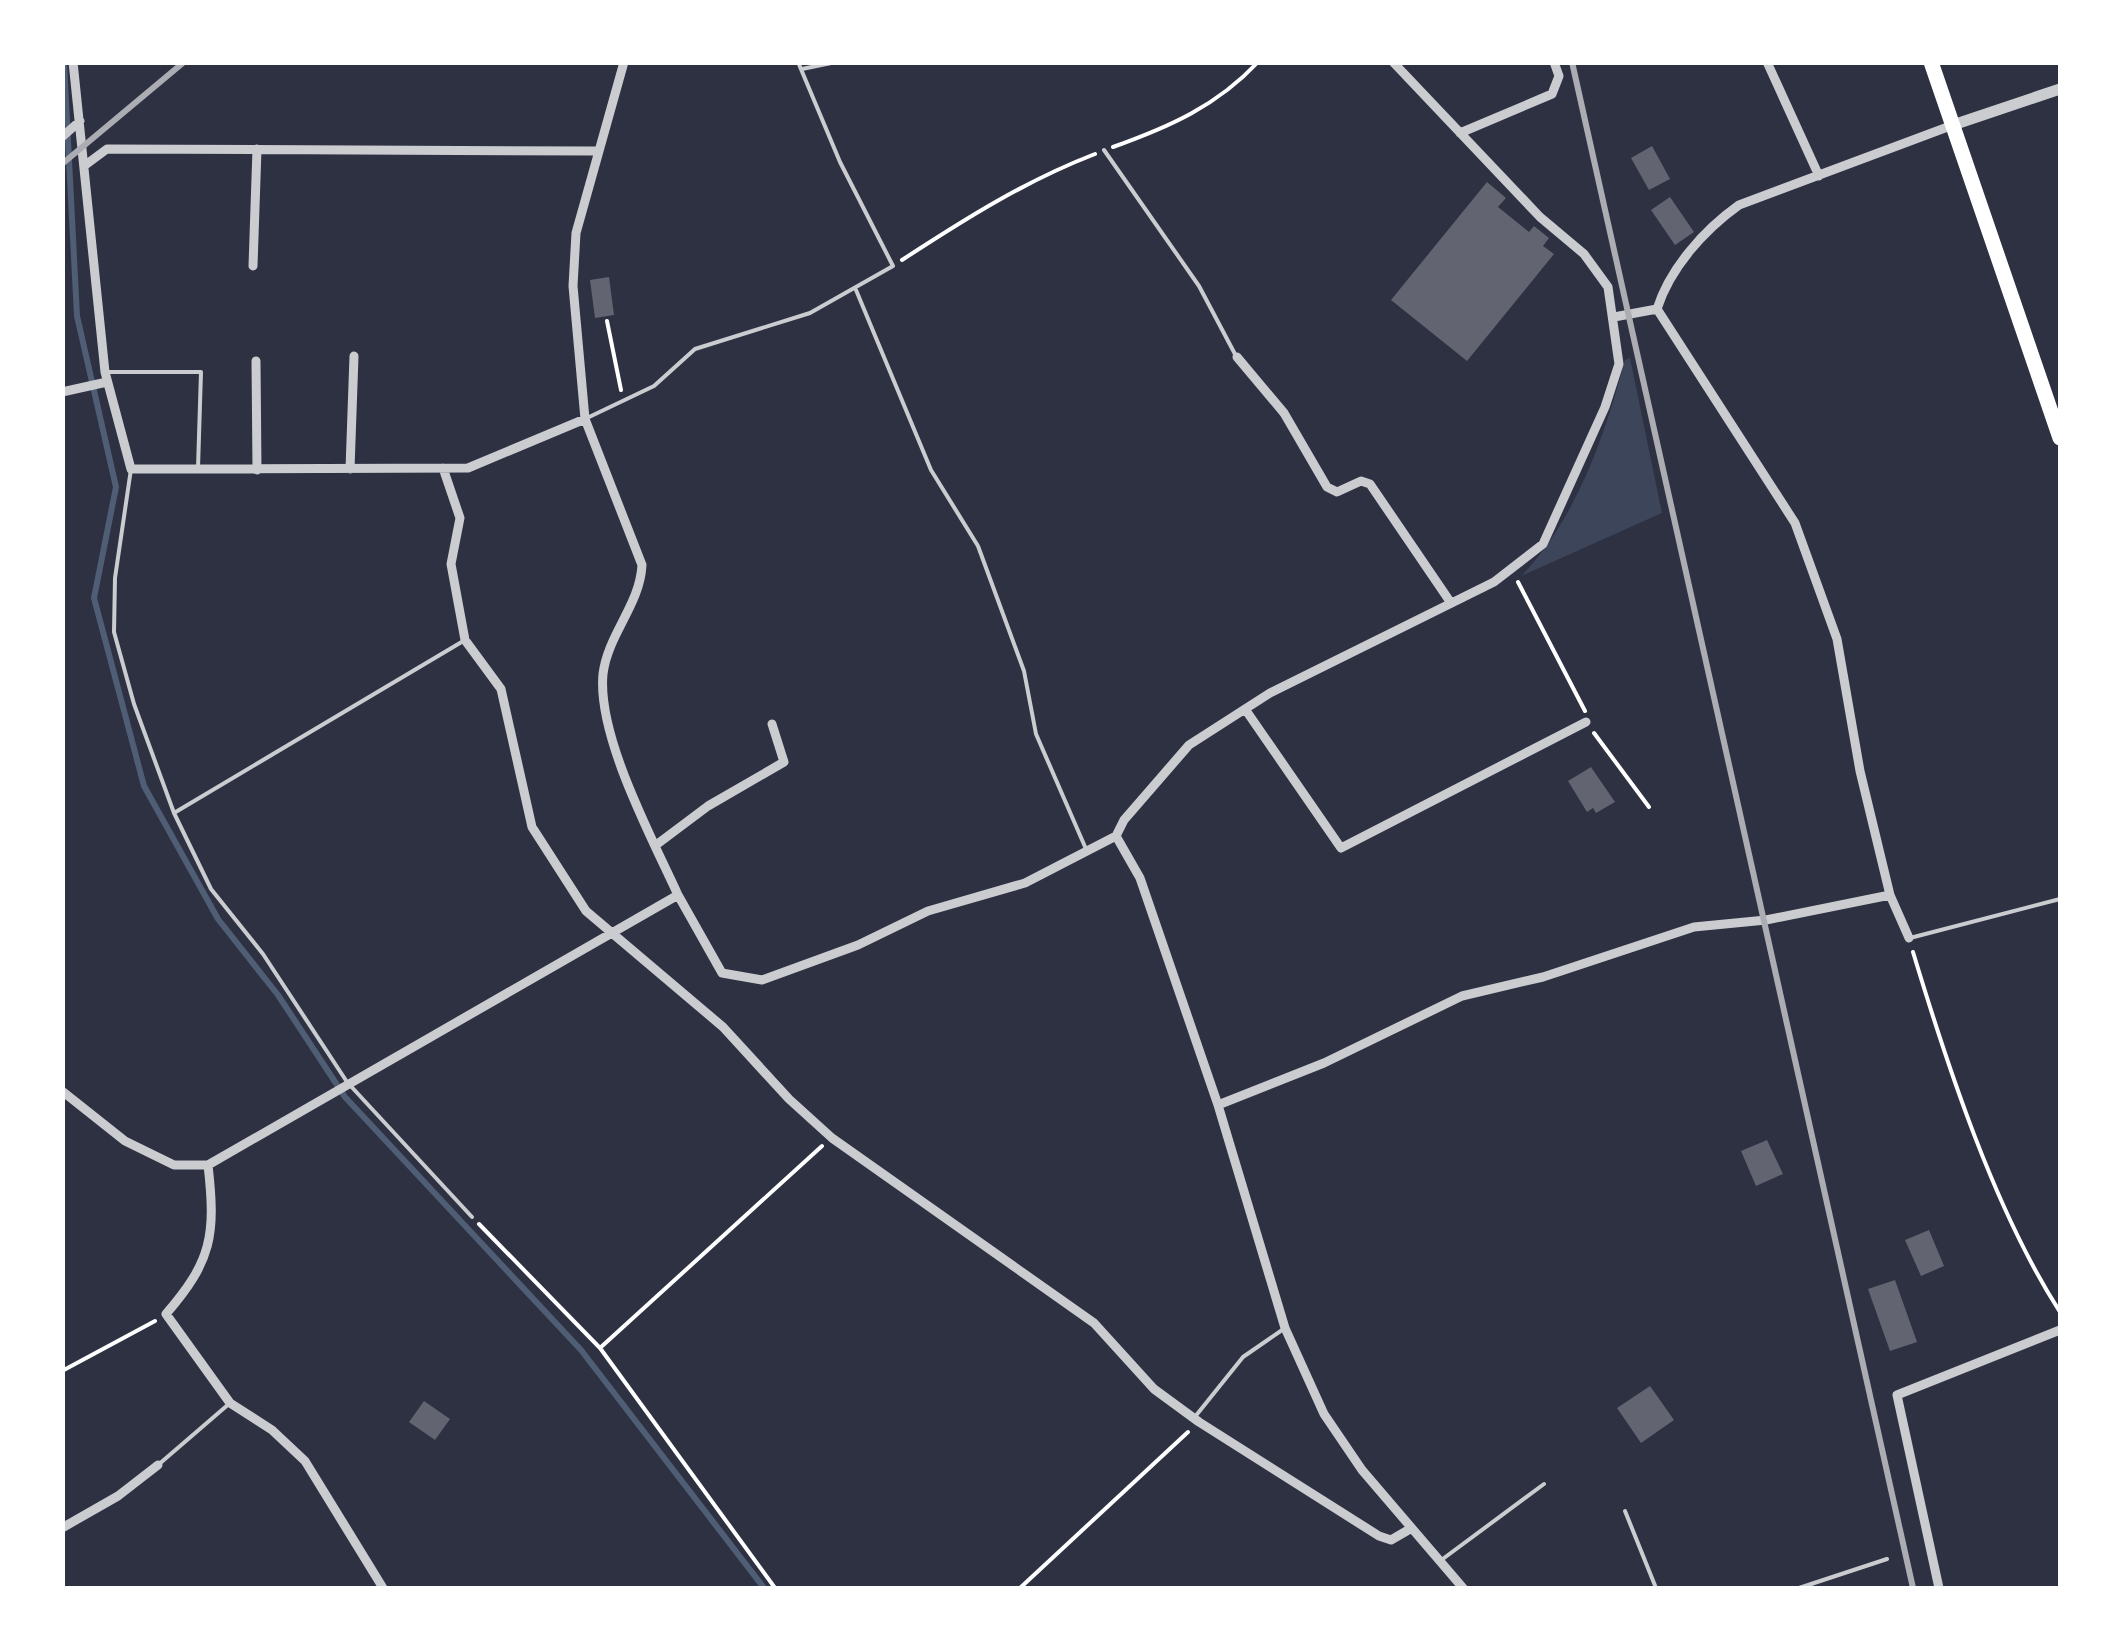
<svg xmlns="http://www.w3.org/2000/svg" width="2123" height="1651" viewBox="0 0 2123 1651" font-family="Lato,sans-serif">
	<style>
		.green { fill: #3c4559 }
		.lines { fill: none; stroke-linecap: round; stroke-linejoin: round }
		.stream { stroke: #4f5d75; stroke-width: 6 }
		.building { fill: #626471 }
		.path { stroke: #fff; stroke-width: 4 }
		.service { stroke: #caccd0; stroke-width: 4 }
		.minor { stroke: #caccd0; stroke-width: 9 }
		.tertiary { stroke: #caccd0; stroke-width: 11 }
		.trunk { stroke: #fff; stroke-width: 15 }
		.rail { stroke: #abadb3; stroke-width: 6 }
	</style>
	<rect width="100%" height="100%" fill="#2d3142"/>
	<path class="green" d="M1630,358L1662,513L1521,576C1576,520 1605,435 1625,360Z"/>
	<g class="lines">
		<path class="stream" d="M64,62L77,316L116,487L94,598L144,786L218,919L278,995L345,1097L581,1350L764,1588"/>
	</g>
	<path class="building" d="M1652,146L1670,179L1649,190L1631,158Z
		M1487,182L1506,198L1498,207L1529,232L1534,226L1549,238L1543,246L1554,254L1467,361L1391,300Z
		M1670,197L1694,232L1675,245L1651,210Z
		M609,277L614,315L595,318L590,280Z
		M1591,767L1615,802L1596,813L1593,808L1587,812L1568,781Z
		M1767,1140L1783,1174L1756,1186L1741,1151Z
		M1929,1230L1944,1266L1921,1276L1905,1240Z
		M1895,1280L1917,1342L1890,1351L1868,1289Z
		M1650,1386L1674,1420L1641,1443L1617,1408Z
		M424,1401L450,1419L435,1440L409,1422Z"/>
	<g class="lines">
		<path class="path" d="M1113,147C1169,127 1217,106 1258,62
			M902,260C965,219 1025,181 1095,154
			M607,321L621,390
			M1518,582L1585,711
			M1594,733L1649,807
			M1913,952C1948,1068 1995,1211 2060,1312
			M479,1224L600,1348L775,1588
			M600,1348L822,1146
			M62,1371L155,1321
			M1020,1588L1188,1432"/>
		<path class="service" d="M802,69L836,62
			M1104,150L1199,286L1236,356
			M856,290L931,470L978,546L1024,671L1036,734L1086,849
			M107,372H201L198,468
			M587,418L654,386L695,349L810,313L893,266L840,162L798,62
			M131,469L115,578L114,632L134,704L174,813L211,889L263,954L347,1082L472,1217
			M174,813L465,640
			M1910,938L2060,899
			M1194,1418L1243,1357L1285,1328
			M158,1465L230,1403
			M1625,1511L1656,1588
			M1440,1561L1544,1484
			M1799,1588L1887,1559"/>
		<path class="minor" d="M73,62L105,372L131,469L468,468L585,419
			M624,62L576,233L573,286L585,419L642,565C640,605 608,634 603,674C597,736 652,838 678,895
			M1767,62L1819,176
			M1460,133L1552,94L1559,76L1554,62
			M62,137L80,121
			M84,166L107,149L596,151
			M253,266L257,149
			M1657,309L1795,523L1837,639L1860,771L1890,895L1909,938
			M1657,309C1670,268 1704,230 1739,205L1953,125
			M1614,317L1657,309
			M1237,357L1284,413L1327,487L1337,492L1361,481L1370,484L1451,603
			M256,361L257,470
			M62,392L107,382
			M443,468L460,518L451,564L465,640L501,689L532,827L586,911L723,1027L789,1099L832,1138L1094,1323L1154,1389L1199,1422L1379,1536L1391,1540L1410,1529
			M350,469L354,356
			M1245,709L1341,848L1586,722
			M1116,836L1124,820L1189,745L1270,693L1494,582L1543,544L1605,407L1619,364L1608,287L1584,254L1540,217L1393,62
			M656,845L708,806L784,762L772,724
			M62,1091L125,1141L174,1165H208L678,895L722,973L762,980L858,945L928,911L1025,883L1116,836L1140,878L1218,1105L1285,1328L1324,1414L1362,1470L1463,1588
			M1218,1105L1324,1063L1462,996L1543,977L1694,927L1766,920L1890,895
			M208,1165C216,1235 212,1261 166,1314L230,1403L272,1430L305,1461L383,1588
			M62,1528L118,1496L158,1465
			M1939,1588L1897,1395L2060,1330"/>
		<path class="tertiary" d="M1953,125L2060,89"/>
		<path class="trunk" d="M1931,62L2060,438"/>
		<path class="rail" d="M1572,62L1913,1588
			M62,164L184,62"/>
	</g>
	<rect width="2123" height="1651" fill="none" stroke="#ffffff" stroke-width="130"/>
</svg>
